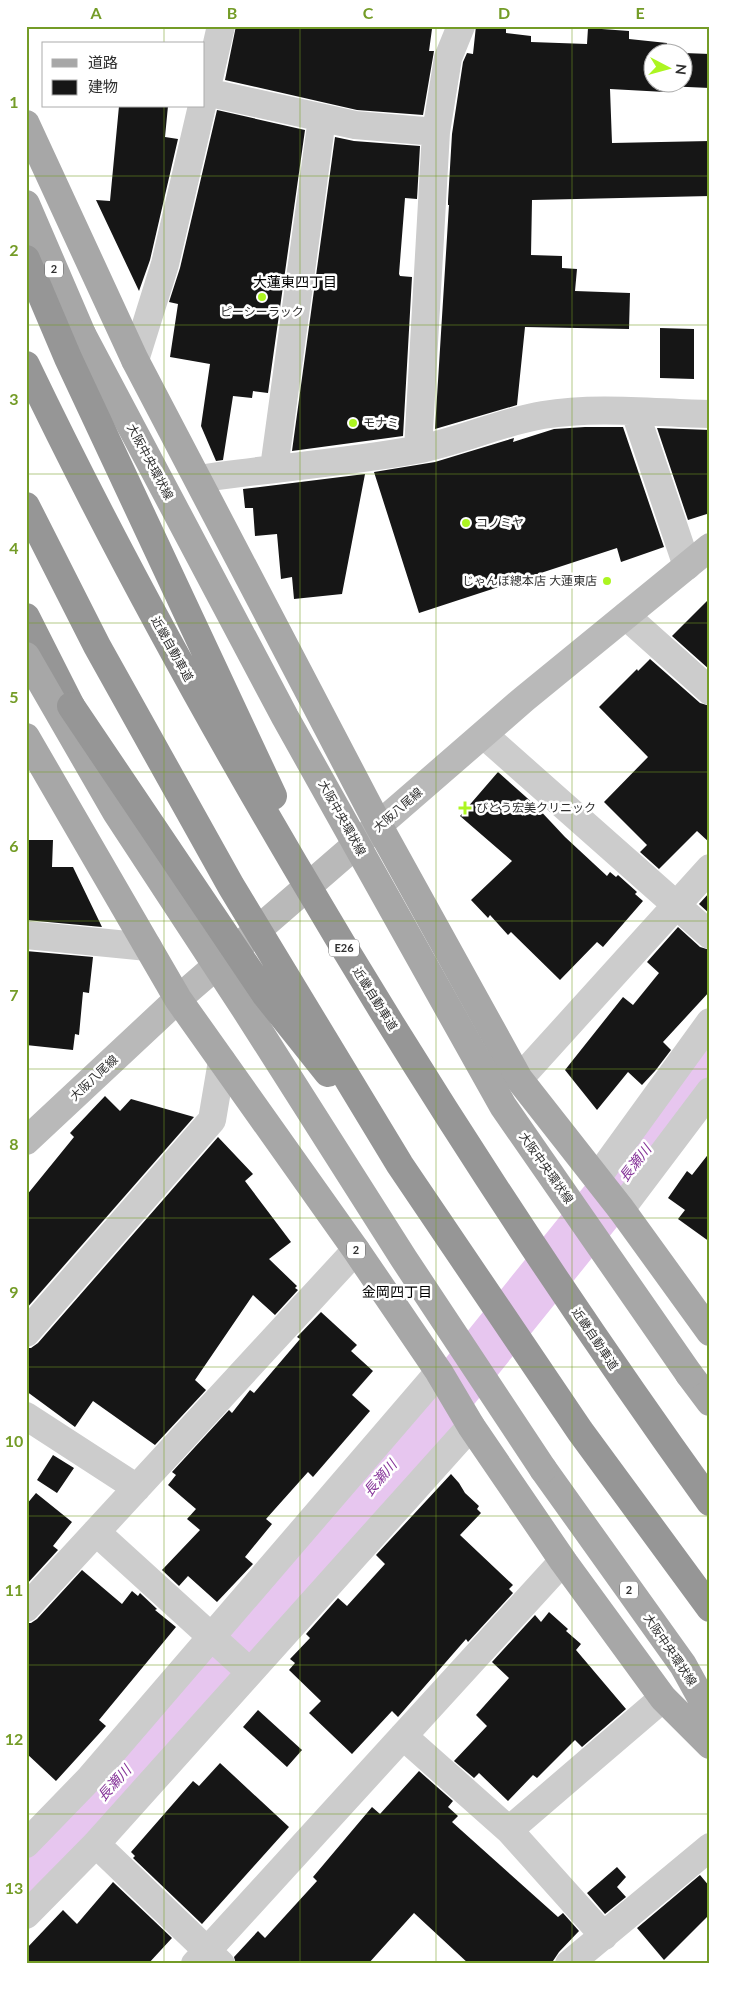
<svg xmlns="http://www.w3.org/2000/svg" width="736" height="1990" viewBox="0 0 736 1990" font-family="Lato,'Noto Sans JP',sans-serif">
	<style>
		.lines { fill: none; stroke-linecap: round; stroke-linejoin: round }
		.river { stroke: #e7c6ef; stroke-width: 51 }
		.building { fill: #161616 }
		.street { stroke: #ccc; stroke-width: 28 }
		.secondary { stroke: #b9b9b9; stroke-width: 28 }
		.primary { stroke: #a7a7a7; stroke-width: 28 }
		.highway { stroke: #969696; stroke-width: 28 }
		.primary-bridge { stroke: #a7a7a7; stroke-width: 28 }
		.highway-bridge { stroke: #969696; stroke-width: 28 }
		.grid { fill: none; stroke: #749c27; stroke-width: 1; stroke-opacity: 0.55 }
		.poi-dot { fill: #acf521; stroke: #fff; stroke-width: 2 }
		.labels { text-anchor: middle; stroke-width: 5; stroke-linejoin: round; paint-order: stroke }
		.shield { fill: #fff; stroke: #6d6d6d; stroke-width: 1 }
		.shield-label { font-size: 11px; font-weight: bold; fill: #2f2f2f }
		.poi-label { font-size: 12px; fill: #2f2f2f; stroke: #fff; text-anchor: start }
		.street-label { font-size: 12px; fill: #2f2f2f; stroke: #fff }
		.neighbourhood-label { font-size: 14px; fill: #000; stroke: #fff }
		.water-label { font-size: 14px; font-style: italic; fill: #863599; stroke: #fff }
		.neatline { fill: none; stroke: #749c27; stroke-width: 2 }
		.grid-label { font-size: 16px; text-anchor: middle; font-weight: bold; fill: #749c27 }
	</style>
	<rect width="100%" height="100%" fill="#fff"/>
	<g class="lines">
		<path class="river" d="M26,1874L111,1787L406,1448L639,1159L710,1062"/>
	</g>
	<path class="building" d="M236,26H409L432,29L429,51H434L423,115L357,110L225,80Z
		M476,26L506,28V33L531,36V42L587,44L588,28L629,31V39L667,43V52H681H654V82H684V53L710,54V88L665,86V92L610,89L612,143L710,141V196L532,200L531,255L562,256V268L577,269L575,291L630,293L629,329L525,327L517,405L435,429L449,205H448V201L452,134L463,62L467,53L473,54Z
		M119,106H168L165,137L178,139L150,260L139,291L96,200L110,201Z
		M217,110L305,130L268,393L253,391L252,398L233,396L223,460L216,461L201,426L210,364L170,357L178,304L169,302L180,268Z
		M335,137L354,141L420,146L417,199L405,198L399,274L400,276L412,277L403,436L292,451Z
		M660,328L694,329V379L660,378Z
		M585,427H623L664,547L621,562L617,548L419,613L374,472L435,462L514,438L513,442L554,429Z
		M657,428L710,430V513L688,520Z
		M365,474L342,594L294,599L292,577L281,579L277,534L255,536L253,508H245L243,489Z
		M710,598V670L672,636Z
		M650,659L700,703L710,706V843L697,831L659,869L640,852L647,845L604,802L648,757L599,707L637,669L638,671Z
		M498,772L535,805L565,837L607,876L610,872L616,877L618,875L637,892L635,894L643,901L603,947L597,942L560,980L511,932L508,935L490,915L488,918L471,900L512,861L460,816Z
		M26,840H53L52,867H73L102,927L26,920Z
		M710,892V914L699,904Z
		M678,927L700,947L710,950V991L663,1042L671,1050L655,1071L642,1085L628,1072L597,1110L565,1070L623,997L633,1005L659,973L647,962Z
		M26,951L93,957L89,993L83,992L79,1035L75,1034L73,1050L26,1045Z
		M105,1096L120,1111L131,1099L194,1117L26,1309V1196L74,1137L70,1133Z
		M218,1137L253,1174L245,1181L291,1242L269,1259L297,1286L295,1288L298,1290L275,1315L253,1295L195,1380L206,1390L155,1445L93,1401L75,1427L26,1391V1348H31L38,1343Z
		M710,1152V1242L678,1219L685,1210L668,1198L687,1171L692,1175Z
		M321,1312L357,1345L351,1351L373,1371L352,1395L370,1411L313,1477L308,1472L266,1519L272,1524L245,1557L253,1564L217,1602L188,1576L179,1586L162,1570L200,1530L187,1519L196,1509L168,1485L176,1475L172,1472L229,1410L232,1413L250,1390L254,1393L300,1339L297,1337Z
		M53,1455L74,1468L57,1493L37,1480Z
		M451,1474L459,1483L465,1493L479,1506L477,1509L481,1513L460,1535L513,1585L509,1589L513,1593L468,1642L466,1639L398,1717L392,1711L352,1754L309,1713L321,1701L289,1670L295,1663L290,1659L310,1638L306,1634L338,1598L347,1606L385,1564L376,1555Z
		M36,1493L72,1522L53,1546L58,1550L26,1585V1505Z
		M82,1570L122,1604L132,1591L138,1596L140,1593L157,1609L155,1610L176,1627L99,1720L106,1726L56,1781L26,1753V1623H31L37,1619Z
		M549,1612L568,1629L566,1631L581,1644L576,1650L626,1709L582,1747L575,1740L537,1778L533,1775L508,1801L479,1773L474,1778L454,1761L487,1726L476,1715L509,1678L492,1662L535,1615L541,1622Z
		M258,1710L302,1750L287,1767L243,1727Z
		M220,1763L289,1827L202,1924L133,1858L135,1856L131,1852L193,1781L199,1786Z
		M419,1771L453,1801L448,1807L458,1816L452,1822L558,1917L563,1913L579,1931L559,1952L551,1964H469L414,1913L368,1964H236L234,1957L258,1931L265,1938L317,1881L313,1877L372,1807L380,1814Z
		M617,1867L626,1877L617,1887L626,1897L605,1914L587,1893Z
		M700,1875L710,1887V1914L664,1960L637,1928Z
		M113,1882L172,1938L148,1964H26V1949L63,1910L77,1924Z"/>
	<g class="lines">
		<path class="street" d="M206,92L355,125L436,132
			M204,100L221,26
			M135,360L165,264L202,106
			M635,412L687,566
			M418,449L436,132L448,58L461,26
			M274,468L322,118
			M198,479C270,468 343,463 415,450C459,442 500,422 543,415C598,406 655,413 710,414
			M626,616L710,691
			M484,735L710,935
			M26,935L148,947
			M519,1079L710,868
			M597,1178L710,1022
			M621,1209L710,1091
			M26,1333L212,1120L222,1061
			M26,1416L137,1488
			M96,1532L250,1672
			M26,1608L356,1250
			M403,1736L509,1830L604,1936
			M509,1830L663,1698
			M26,1844L90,1778L439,1372
			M96,1844L221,1964
			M26,1915L96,1844L471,1426
			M195,1964L563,1561
			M569,1964L710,1847"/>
		<path class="secondary" d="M26,1141L178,999L524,699L710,547"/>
		<path class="primary" d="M26,124L135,360L379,826L519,1079L621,1209L710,1332
			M26,204L82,334
			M26,737L178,999L356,1250L439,1372L471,1426L563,1561L663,1698L710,1745
			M689,1374L710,1402
			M543,1469L683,1665L710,1714"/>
		<path class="highway" d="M26,617L71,706"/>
		<path class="primary-bridge" d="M82,334L285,717L503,1106L689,1374
			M26,656L116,812L247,1012L404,1259L543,1469"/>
		<path class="highway-bridge" d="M26,259L68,358L273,796
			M26,365C108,536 199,702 295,865C423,1083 562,1296 710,1502
			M26,506L97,646L231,886L400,1165L580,1431L710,1608
			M71,706L265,994L328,1073"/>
	</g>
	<path class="grid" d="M164,26V44M300,26V1964M436,26V1964M572,26V1964M164,106V1964M26,176H710M26,325H710M26,474H710M26,623H710M26,772H710M26,921H710M26,1069H710M26,1218H710M26,1367H710M26,1516H710M26,1665H710M26,1814H710"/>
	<g class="poi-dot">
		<circle cx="262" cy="297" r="5"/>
		<circle cx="353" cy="423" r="5"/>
		<circle cx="466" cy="523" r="5"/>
		<circle cx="607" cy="581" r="5"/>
		<path d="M462.5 800.5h5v5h5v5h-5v5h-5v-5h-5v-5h5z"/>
	</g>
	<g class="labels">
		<g class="shield">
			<rect x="45" y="260.5" width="18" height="17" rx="4"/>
			<rect x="329" y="939.5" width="30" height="17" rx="4"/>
			<rect x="347" y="1241.5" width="18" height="17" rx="4"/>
			<rect x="620" y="1581.5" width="18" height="17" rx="4"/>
		</g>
		<g class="shield-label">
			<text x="54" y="273">2</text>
			<text x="344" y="952">E26</text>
			<text x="356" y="1254">2</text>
			<text x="629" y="1594">2</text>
		</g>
		<g class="poi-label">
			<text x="262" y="316" text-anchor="middle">ピーシーラック</text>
			<text x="363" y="427">モナミ</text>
			<text x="476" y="527">コノミヤ</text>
			<text x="597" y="585" text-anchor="end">じゃんぼ總本店 大蓮東店</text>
			<text x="476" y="812">びとう宏美クリニック</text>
		</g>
		<g class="street-label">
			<text transform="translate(150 462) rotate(62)" y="4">大阪中央環状線</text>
			<text transform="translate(172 649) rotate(61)" y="4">近畿自動車道</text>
			<text transform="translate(398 810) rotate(-41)" y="4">大阪八尾線</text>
			<text transform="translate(342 818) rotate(61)" y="4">大阪中央環状線</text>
			<text transform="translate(375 999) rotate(58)" y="4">近畿自動車道</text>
			<text transform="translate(94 1078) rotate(-43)" y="4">大阪八尾線</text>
			<text transform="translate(546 1168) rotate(55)" y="4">大阪中央環状線</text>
			<text transform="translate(595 1339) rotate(56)" y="4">近畿自動車道</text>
			<text transform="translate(670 1650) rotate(56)" y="4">大阪中央環状線</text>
		</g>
		<g class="neighbourhood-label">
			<text x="295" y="287">大蓮東四丁目</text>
			<text x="397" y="1297">金岡四丁目</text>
		</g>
		<g class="water-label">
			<text transform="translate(635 1163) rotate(-52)" y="5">長瀬川</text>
			<text transform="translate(380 1478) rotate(-49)" y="5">長瀬川</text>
			<text transform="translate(114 1783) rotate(-48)" y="5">長瀬川</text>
		</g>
	</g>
	<rect width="736" height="1990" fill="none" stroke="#ffffff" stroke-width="55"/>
	<rect x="42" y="42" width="162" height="65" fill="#ffffff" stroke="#acacac"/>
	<rect x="52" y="59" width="25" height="8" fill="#a7a7a7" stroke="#acacac"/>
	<text x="88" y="68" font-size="15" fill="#2f2f2f">道路</text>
	<rect x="52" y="80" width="25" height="15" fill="#161616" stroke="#acacac"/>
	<text x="88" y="92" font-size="15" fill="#2f2f2f">建物</text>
	<g transform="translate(668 68) rotate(96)"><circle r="24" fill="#ffffff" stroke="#acacac"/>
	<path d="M0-4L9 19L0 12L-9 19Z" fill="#acf521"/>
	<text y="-8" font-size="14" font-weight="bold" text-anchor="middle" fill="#2f2f2f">N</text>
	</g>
	<rect x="28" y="28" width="680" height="1934" class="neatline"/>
	<g class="grid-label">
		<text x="96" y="19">A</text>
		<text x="232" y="19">B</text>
		<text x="368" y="19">C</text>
		<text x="504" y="19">D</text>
		<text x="640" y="19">E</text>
		<text x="14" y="108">1</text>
		<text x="14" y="256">2</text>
		<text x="14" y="405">3</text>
		<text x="14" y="554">4</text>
		<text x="14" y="703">5</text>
		<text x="14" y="852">6</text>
		<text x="14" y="1001">7</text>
		<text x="14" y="1150">8</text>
		<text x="14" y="1298">9</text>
		<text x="14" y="1447">10</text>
		<text x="14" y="1596">11</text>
		<text x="14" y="1745">12</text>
		<text x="14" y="1894">13</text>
	</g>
</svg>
